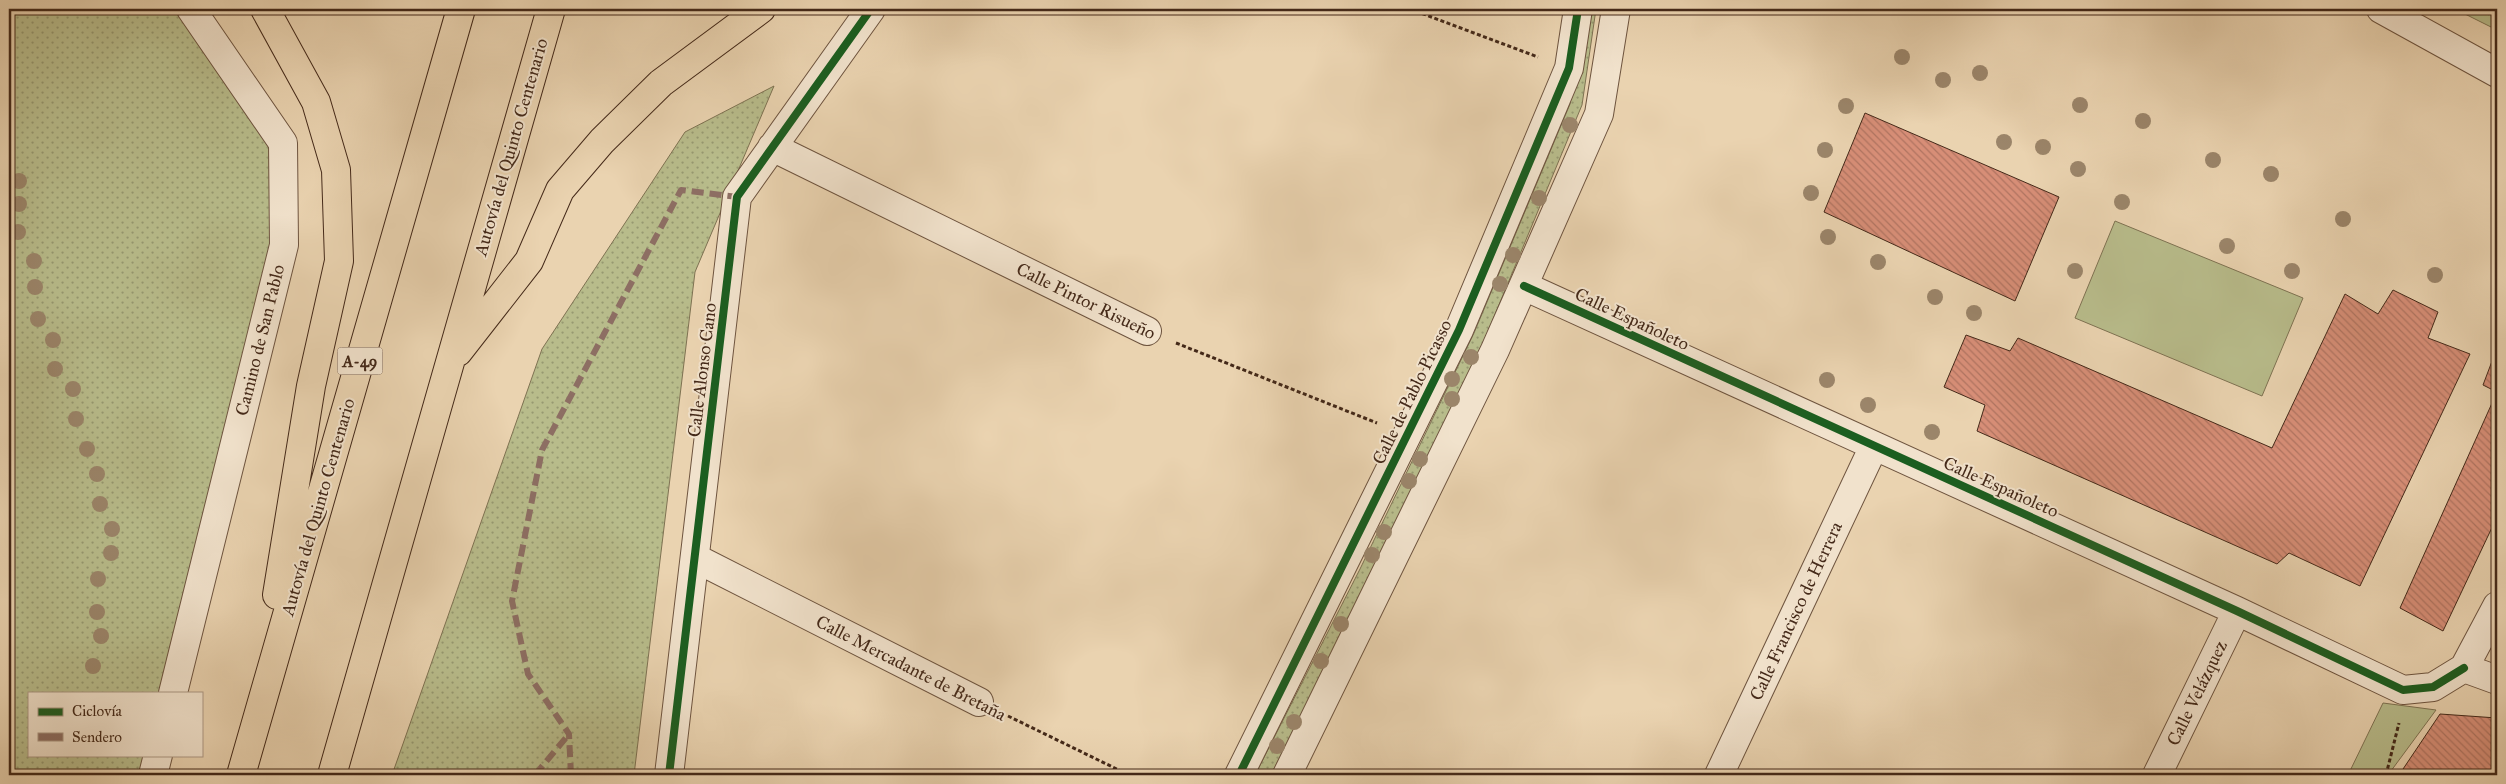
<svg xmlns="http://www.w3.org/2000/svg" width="2506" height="784" viewBox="0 0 2506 784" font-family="'IM FELL Great Primer',serif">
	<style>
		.grass { fill: url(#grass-dots); stroke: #7e7252 }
		.park { fill: #b8bc8b; stroke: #7e7252 }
		.building { fill: url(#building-back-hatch); stroke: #442919 }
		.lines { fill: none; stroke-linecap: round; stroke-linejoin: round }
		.street-casing { stroke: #6e543f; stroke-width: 30 }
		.highway-casing { stroke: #442919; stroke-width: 30 }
		.path { stroke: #442919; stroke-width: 3; stroke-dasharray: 4 2.5; stroke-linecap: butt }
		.street { stroke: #f1e2cc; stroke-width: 28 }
		.highway { stroke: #ead3b0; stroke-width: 28 }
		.quiet { stroke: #8d6e63; stroke-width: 6; stroke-dasharray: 12 6; stroke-linecap: butt }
		.cycleway-casing { stroke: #f1e2cc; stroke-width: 11 }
		.cycleway { stroke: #1b5e20; stroke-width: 8 }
		.tree { fill: #9b856a }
		.labels { text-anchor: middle; stroke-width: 4; stroke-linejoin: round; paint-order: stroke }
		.shield { fill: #f1e2cc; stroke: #78604f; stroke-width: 1 }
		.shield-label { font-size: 16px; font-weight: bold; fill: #442919 }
		.street-label { font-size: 18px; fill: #442919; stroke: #f1e2cc }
	</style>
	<defs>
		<pattern id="grass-dots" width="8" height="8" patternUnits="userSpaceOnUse" patternTransform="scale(1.25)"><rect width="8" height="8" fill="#b8bc8b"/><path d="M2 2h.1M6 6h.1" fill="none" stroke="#979971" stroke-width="1.8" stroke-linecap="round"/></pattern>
		<pattern id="building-back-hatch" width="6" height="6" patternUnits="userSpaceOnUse" patternTransform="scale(1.25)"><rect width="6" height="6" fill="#d78e77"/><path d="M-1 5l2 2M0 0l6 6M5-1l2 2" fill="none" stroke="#b07461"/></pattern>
	</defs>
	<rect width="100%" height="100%" fill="#ead3b0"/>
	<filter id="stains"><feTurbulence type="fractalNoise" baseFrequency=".004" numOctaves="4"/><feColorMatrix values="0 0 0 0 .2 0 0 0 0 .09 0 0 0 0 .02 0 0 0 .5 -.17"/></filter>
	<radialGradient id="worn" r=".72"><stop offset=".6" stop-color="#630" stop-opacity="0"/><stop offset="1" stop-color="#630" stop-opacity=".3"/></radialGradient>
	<path class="grass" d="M9,9H180L283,143L284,245L173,693H29V755H158L153,775H9Z
		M1584,9H1596L1582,105L1486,336L1371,575L1271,775H1255L1360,569L1474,333L1570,104Z
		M774,86L695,272L634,775H392L542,349L685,132Z"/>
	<path class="park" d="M2455,9H2497V30Z
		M2115,221L2303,298L2262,396L2075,318Z
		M2383,703L2436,710L2388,775H2348Z"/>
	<path class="building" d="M1865,113L2059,197L2015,301L1824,212Z
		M2393,290L2438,312L2428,338L2470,354L2360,586L2289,553L2277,564L1977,431L1985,405L1944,387L1966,335L2010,351L2018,338L2272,448L2345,294L2378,314Z
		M2497,348V517L2443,631L2400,608L2497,392L2483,385Z
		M2440,714L2497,718V775H2399Z"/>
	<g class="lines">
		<g class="street-casing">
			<path id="street" d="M2381,9L2497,73
				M772,147L1147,331
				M1524,286L2237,611L2403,690L2433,687L2464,668
				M695,558L979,702
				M2464,668L2497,606
				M2464,668L2497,680
				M173,693L284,245L283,143L191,9
				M153,775L158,755
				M669,775L737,197L871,9
				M1239,775L1459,330L1569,68L1578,9
				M1287,775L1495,350L1599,114L1616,9
				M1719,775L1874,446
				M2157,775L2237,611"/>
		</g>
		<g class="highway-casing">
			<path id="highway" d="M265,9L316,102L336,170L339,261L311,386L277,595
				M458,352L529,261L560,190L602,141L661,83L761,9
				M241,775L461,9
				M332,775L551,9"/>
		</g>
		<path class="path" d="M1410,9L1538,57
			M2480,9L2497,18
			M1176,343L1377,423
			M1008,716L1129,775
			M2386,775L2399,723"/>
		<use href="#street" class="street"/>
		<use href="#highway" class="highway"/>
		<path class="quiet" d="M535,775L569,734
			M571,775L569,734L528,674L512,601L542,450L681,190L737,197"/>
		<g class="cycleway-casing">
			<path id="cycleway" d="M1524,286L2237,611L2403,690L2433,687L2464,668
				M669,775L737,197L871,9
				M1239,775L1459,330L1569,68L1578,9"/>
		</g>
		<use href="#cycleway" class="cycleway"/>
	</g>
	<g class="tree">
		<circle cx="1902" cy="57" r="8"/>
		<circle cx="1980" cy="73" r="8"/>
		<circle cx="1943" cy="80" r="8"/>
		<circle cx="2080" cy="105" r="8"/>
		<circle cx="1846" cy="106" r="8"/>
		<circle cx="2143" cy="121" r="8"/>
		<circle cx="1570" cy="125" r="8"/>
		<circle cx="2004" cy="142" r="8"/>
		<circle cx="2043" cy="147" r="8"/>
		<circle cx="1825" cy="150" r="8"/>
		<circle cx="2213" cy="160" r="8"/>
		<circle cx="2078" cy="169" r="8"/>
		<circle cx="2271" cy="174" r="8"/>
		<circle cx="19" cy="181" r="8"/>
		<circle cx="1811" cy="193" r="8"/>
		<circle cx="1539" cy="198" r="8"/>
		<circle cx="2122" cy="202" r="8"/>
		<circle cx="19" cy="204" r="8"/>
		<circle cx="2343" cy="219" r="8"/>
		<circle cx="18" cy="232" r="8"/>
		<circle cx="1828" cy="237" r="8"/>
		<circle cx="2227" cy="246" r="8"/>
		<circle cx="1513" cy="255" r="8"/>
		<circle cx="34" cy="261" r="8"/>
		<circle cx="1878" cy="262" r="8"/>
		<circle cx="2075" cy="271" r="8"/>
		<circle cx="2292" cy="271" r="8"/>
		<circle cx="2435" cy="275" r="8"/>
		<circle cx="1500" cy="284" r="8"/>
		<circle cx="35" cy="287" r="8"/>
		<circle cx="1935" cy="297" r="8"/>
		<circle cx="1974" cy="313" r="8"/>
		<circle cx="38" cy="319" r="8"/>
		<circle cx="53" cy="340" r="8"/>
		<circle cx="1471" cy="357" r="8"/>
		<circle cx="55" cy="369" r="8"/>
		<circle cx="1452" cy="379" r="8"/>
		<circle cx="1827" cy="380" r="8"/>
		<circle cx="73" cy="389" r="8"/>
		<circle cx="1452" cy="399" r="8"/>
		<circle cx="1868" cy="405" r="8"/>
		<circle cx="76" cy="419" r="8"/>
		<circle cx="1932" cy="432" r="8"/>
		<circle cx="87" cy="449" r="8"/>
		<circle cx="1420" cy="459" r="8"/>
		<circle cx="97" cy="474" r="8"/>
		<circle cx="1409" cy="481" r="8"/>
		<circle cx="100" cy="504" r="8"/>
		<circle cx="112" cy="529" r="8"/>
		<circle cx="1384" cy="532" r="8"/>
		<circle cx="111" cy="553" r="8"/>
		<circle cx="1372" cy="555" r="8"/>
		<circle cx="98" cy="579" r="8"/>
		<circle cx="97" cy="612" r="8"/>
		<circle cx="1341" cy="624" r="8"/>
		<circle cx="101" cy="636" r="8"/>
		<circle cx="1321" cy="661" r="8"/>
		<circle cx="93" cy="666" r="8"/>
		<circle cx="1294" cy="722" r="8"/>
		<circle cx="1277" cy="746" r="8"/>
	</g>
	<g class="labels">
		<rect class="shield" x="337.5" y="347.5" width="45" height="27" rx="4"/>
		<g class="shield-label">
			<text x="360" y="367">A-49</text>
		</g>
		<g class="street-label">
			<text transform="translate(511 147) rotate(-74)" y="6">Autovía del Quinto Centenario</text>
			<text transform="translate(1086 301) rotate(26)" y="6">Calle Pintor Risueño</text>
			<text transform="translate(1632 319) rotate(25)" y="6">Calle Españoleto</text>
			<text transform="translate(260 340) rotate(-76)" y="6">Camino de San Pablo</text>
			<text transform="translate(702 370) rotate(-83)" y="6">Calle Alonso Cano</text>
			<text transform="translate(1412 392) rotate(-64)" y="6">Calle de Pablo Picasso</text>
			<text transform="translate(2001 487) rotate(24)" y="6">Calle Españoleto</text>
			<text transform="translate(318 507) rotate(-74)" y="6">Autovía del Quinto Centenario</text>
			<text transform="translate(1796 611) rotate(-65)" y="6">Calle Francisco de Herrera</text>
			<text transform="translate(911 668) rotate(27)" y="6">Calle Mercadante de Bretaña</text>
			<text transform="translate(2197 693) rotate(-64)" y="6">Calle Velázquez</text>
		</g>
	</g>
	<rect width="2506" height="784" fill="none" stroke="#ead3b0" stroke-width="30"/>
	<rect x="10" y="10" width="2486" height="764" fill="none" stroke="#442919" stroke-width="2.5"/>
	<rect x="15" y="15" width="2476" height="754" fill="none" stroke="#442919"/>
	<rect x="28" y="692" width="175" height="65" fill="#f1e2cc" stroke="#ac9884"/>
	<rect x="38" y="708" width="25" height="8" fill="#1b5e20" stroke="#ac9884"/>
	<text x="72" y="716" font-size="15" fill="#442919">Ciclovía</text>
	<rect x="38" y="733" width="25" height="8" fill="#8d6e63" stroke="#ac9884"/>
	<text x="72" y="742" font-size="15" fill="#442919">Sendero</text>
	<rect width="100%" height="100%" filter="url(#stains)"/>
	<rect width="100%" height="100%" fill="url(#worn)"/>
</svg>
